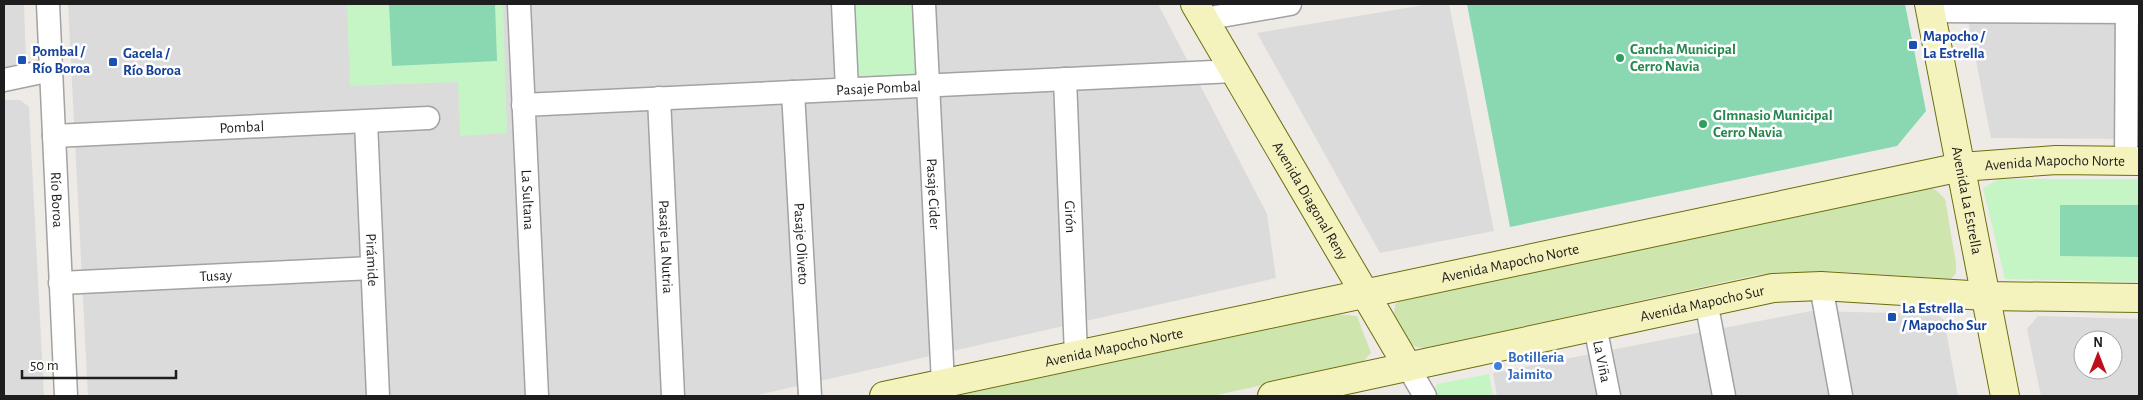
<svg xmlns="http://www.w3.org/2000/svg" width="2143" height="400" viewBox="0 0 2143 400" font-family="'Alegreya Sans',sans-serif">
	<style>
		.residential { fill: #dcdbdb; fill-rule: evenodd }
		.grass { fill: #cee5ae }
		.park { fill: #c5f5c5 }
		.pitch { fill: #89d8b2 }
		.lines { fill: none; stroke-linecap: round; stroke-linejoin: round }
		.street-casing { stroke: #a2a2a2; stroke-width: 25 }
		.secondary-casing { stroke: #6b6d0d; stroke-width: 30 }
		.street { stroke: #fff; stroke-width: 22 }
		.secondary { stroke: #f5f3bd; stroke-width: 28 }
		.transit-dot { fill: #1a4fb4; stroke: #fff; stroke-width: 2 }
		.leisure-dot { fill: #2e9e5b; stroke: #fff; stroke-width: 2 }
		.shop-dot { fill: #3f7fe0; stroke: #fff; stroke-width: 2 }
		.labels { text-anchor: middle; stroke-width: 5; stroke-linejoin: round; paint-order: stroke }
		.transit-label { font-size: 15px; font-weight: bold; fill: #164399; stroke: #fff; text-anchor: start }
		.leisure-label { font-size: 15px; font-weight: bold; fill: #27864d; stroke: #fff; text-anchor: start }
		.street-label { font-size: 15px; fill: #1e1e1e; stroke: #fff }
		.shop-label { font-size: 15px; font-weight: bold; fill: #366cbe; stroke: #fff; text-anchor: start }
	</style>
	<rect width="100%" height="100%" fill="#eeeae5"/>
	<path class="residential" d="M4,4H24L26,62L20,66L4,67Z
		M68,4H1158L1267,214L1276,278L753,396H88Z
		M1430,4H1449L1494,231L1380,253L1257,33Z
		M1965,4H2139V139L1991,138Z
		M4,100H20L29,107L44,396H4Z
		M1811,311L1938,314L1944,320L1958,396H1497L1493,373Z
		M2038,316L2139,319V396H2041L2027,329ZM2083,340H2113V370H2083Z"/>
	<path class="grass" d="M1926,187L1936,190L1945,199L1956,263V273L1951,279L1829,271L1756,275L1426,348L1417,347L1406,342L1394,315L1395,305L1403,298Z
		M1336,314L1357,316L1371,353L1361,364L1212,396H955Z"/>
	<path class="park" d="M347,4H503L507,133L460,136L458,82L350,86Z
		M850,4H919L921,77L854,79Z
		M1999,179H2139V282L2005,279L1983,188Z
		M1489,374L1493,396H1436L1433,391L1437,384Z"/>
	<path class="pitch" d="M389,4H495L497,61L392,66Z
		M1467,4H1905L1926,111L1897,146L1510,227Z
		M2060,205H2139V257L2060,256Z"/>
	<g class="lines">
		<g class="street-casing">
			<g id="street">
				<path id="s1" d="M48,4L66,396"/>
				<path id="s2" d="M519,4L537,396"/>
				<path d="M843,4L847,89"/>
				<path id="s3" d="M924,4L943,383"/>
				<path d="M1930,11L2139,12"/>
				<path d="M1204,19L1290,4"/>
				<path id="s4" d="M1065,79L1076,355"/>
				<path d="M4,80L51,70"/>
				<path id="s5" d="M793,92L810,396"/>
				<path id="s6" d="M659,98L673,396"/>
				<path id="s7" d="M523,105L1234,71"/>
				<path id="s8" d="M366,122L378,396"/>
				<path id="s9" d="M54,136L428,118"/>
				<path d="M2126,161L2127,4"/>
				<path id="s10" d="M60,283L372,268"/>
				<path d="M1821,286L1841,396"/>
				<path d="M1706,301L1724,396"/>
				<path id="s11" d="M1595,326L1609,396"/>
				<path d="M1408,367L1425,396"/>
			</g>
		</g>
		<g class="secondary-casing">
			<g id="secondary">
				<path id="s12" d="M1195,4L1408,367"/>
				<path id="s13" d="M1929,4L2005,396"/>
				<path id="s14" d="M884,396L1961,167L2056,160L2139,161"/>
				<path id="s15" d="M1272,396L1773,288L1821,286L1986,296L2139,298"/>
			</g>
		</g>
		<use href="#street" class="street"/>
		<use href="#secondary" class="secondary"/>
	</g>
	<g class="transit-dot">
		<rect x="1908" y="40" width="10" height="10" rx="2.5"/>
		<rect x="17" y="55" width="10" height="10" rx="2.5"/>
		<rect x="108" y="57" width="10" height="10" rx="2.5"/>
		<rect x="1887" y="312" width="10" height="10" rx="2.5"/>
	</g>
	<g class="leisure-dot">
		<circle cx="1620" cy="58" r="5"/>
		<circle cx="1703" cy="124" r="5"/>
	</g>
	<circle class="shop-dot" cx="1498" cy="366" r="5"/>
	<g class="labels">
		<g class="transit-label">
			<text x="1923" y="41">Mapocho /<tspan x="1923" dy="17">La Estrella</tspan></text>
			<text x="32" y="56">Pombal /<tspan x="32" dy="17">Río Boroa</tspan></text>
			<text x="123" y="58">Gacela /<tspan x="123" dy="17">Río Boroa</tspan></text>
			<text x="1902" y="313">La Estrella<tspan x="1902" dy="17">/ Mapocho Sur</tspan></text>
		</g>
		<g class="leisure-label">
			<text x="1630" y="54">Cancha Municipal<tspan x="1630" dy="17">Cerro Navia</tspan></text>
			<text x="1713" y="120">GImnasio Municipal<tspan x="1713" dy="17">Cerro Navia</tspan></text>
		</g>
		<g class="street-label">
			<text dy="5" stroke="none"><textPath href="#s7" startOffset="356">Pasaje Pombal</textPath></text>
			<text dy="5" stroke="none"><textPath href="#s9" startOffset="188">Pombal</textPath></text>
			<text dy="5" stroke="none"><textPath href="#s14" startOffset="1195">Avenida Mapocho Norte</textPath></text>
			<text dy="5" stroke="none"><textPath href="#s3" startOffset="190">Pasaje Cider</textPath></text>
			<text dy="5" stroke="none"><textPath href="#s1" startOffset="196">Río Boroa</textPath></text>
			<text dy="5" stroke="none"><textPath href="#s2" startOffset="196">La Sultana</textPath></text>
			<text dy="5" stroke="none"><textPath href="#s12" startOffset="228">Avenida Diagonal Reny</textPath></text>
			<text dy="5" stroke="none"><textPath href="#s13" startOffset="200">Avenida La Estrella</textPath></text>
			<text dy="5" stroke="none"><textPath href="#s4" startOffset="138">Girón</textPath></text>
			<text dy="5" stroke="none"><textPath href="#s5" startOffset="152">Pasaje Oliveto</textPath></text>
			<text dy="5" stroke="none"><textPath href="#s6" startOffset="149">Pasaje La Nutria</textPath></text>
			<text dy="5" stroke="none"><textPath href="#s8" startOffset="138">Pirámide</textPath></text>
			<text dy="5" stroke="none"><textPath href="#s14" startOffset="640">Avenida Mapocho Norte</textPath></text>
			<text dy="5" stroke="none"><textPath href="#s10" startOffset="156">Tusay</textPath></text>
			<text dy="5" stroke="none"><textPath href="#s15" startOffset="440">Avenida Mapocho Sur</textPath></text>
			<text dy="5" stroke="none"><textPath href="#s14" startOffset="235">Avenida Mapocho Norte</textPath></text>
			<text dy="5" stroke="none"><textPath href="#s11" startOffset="36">La Viña</textPath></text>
		</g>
		<g class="shop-label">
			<text x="1508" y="362">Botilleria<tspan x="1508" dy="17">Jaimito</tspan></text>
		</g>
	</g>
	<rect width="2143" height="400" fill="none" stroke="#1e1e1e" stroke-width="10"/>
	<g transform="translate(2098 355)"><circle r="24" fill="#ffffff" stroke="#a5a5a5"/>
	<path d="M0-4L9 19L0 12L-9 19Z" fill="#be0f1d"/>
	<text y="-8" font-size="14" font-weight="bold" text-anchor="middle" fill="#1e1e1e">N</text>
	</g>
	<path d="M22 370v8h154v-8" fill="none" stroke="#1e1e1e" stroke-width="2.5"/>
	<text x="30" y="370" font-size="15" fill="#1e1e1e" stroke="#ffffff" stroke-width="4" paint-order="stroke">50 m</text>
</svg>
